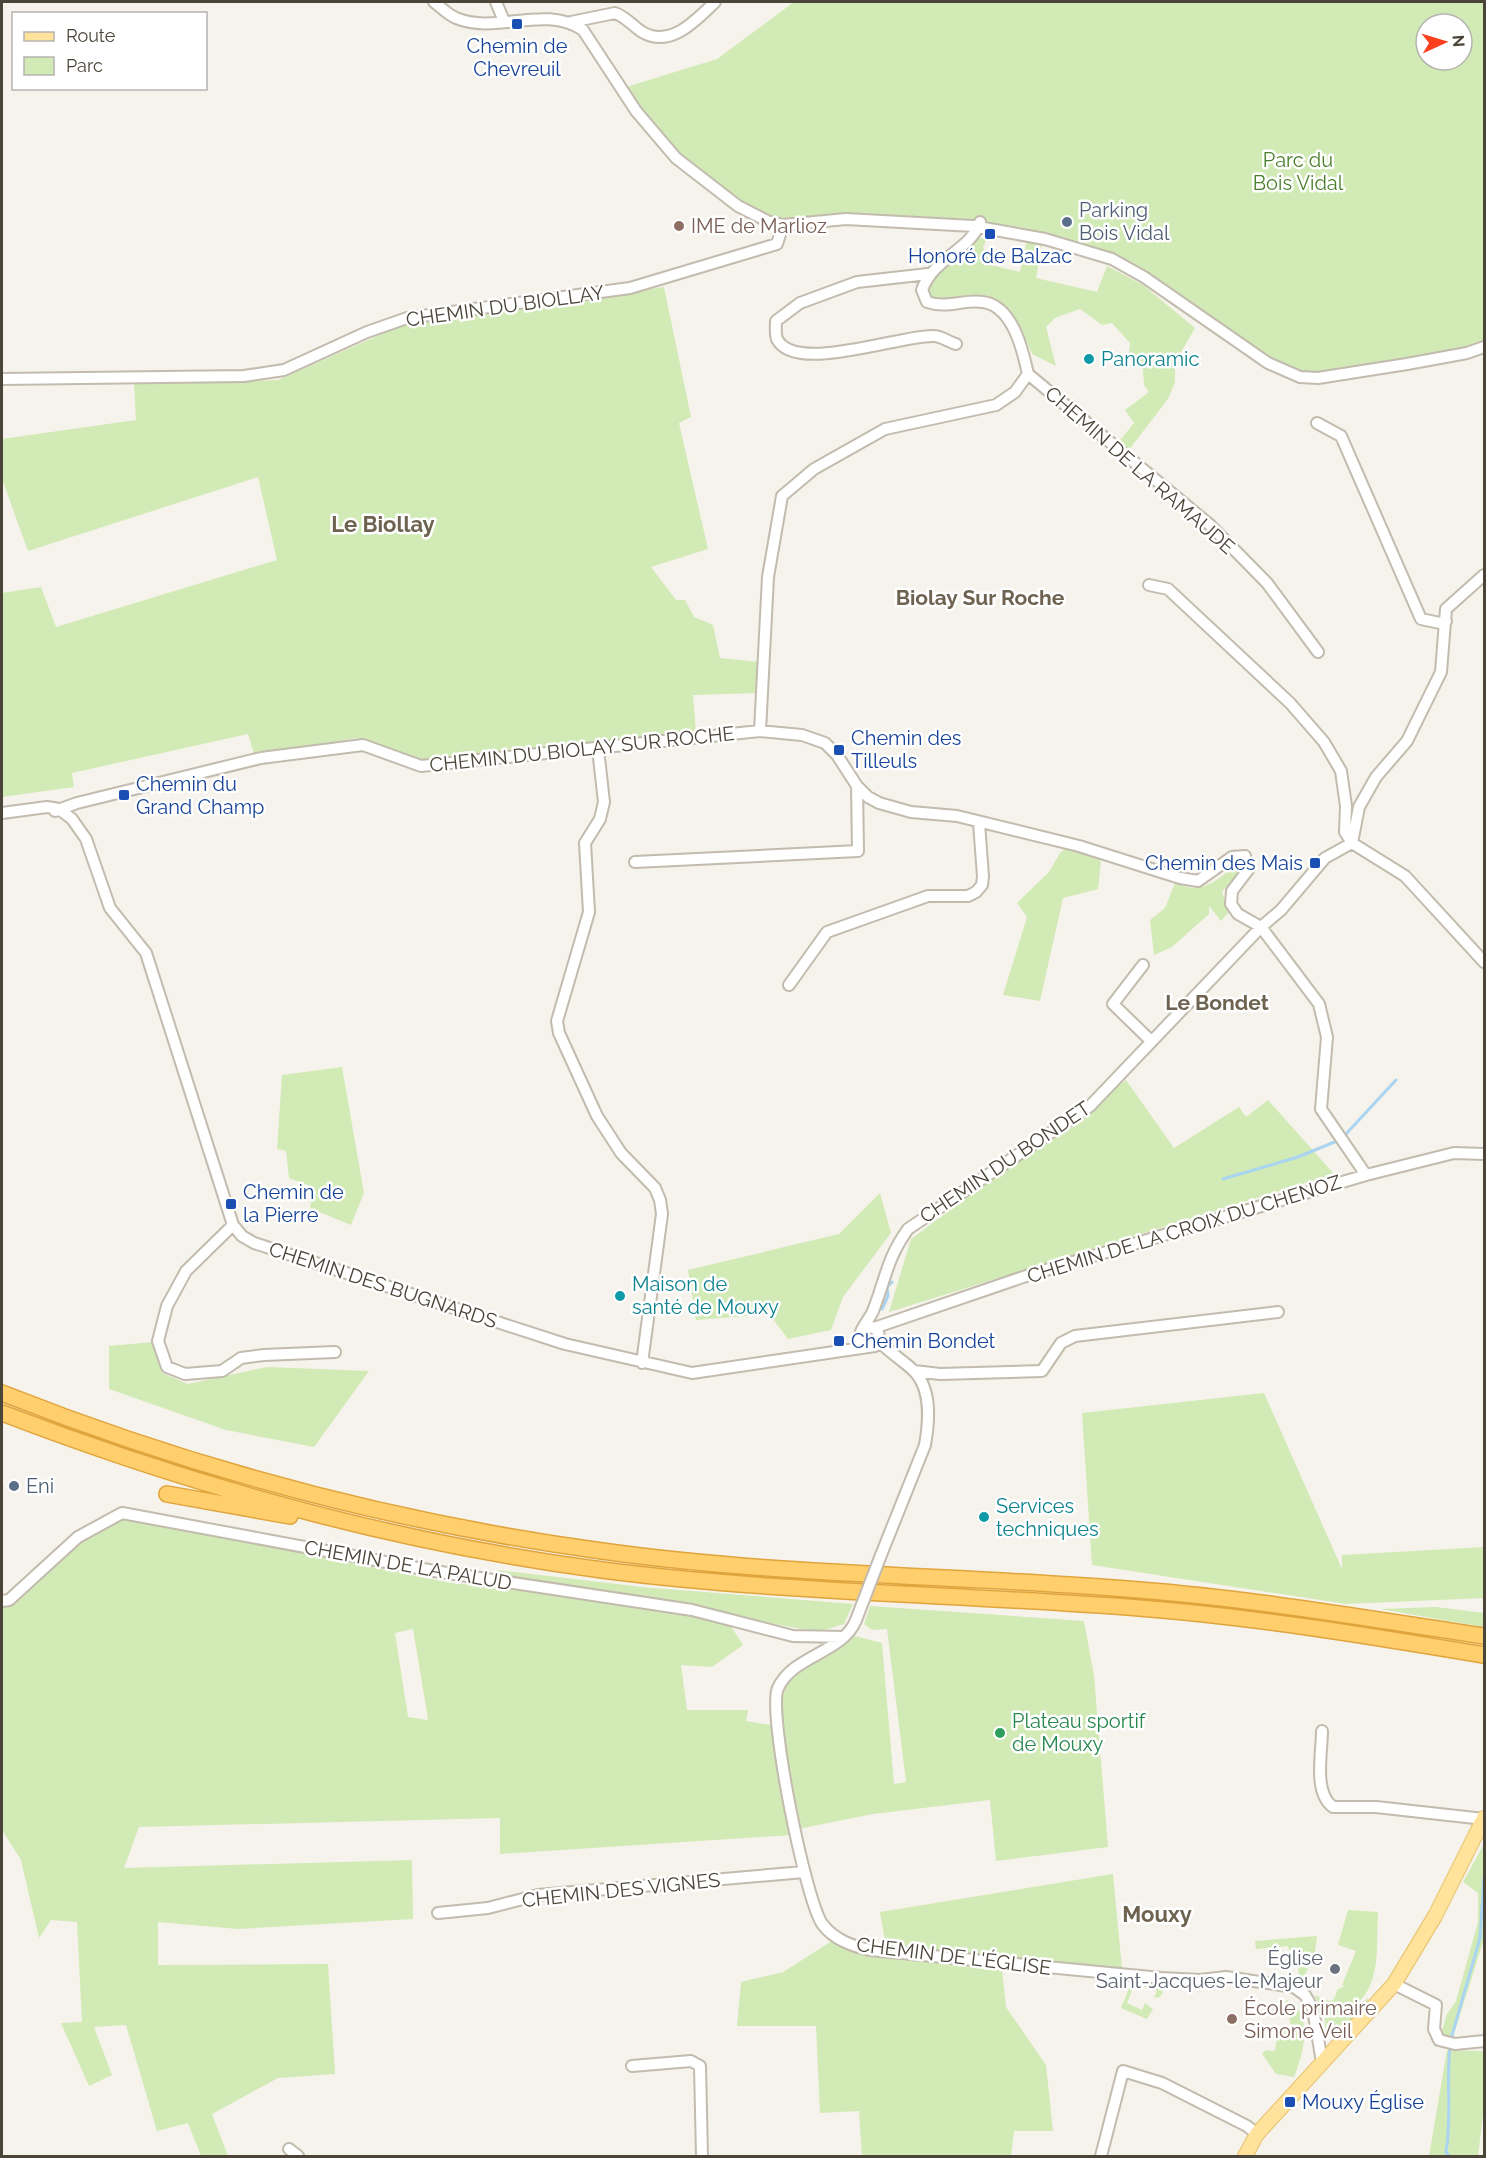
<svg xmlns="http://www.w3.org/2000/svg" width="1486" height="2158" viewBox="0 0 1486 2158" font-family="Raleway,sans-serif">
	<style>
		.green { fill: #d2eab5; fill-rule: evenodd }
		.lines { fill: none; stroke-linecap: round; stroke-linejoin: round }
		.stream { stroke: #a9d4f2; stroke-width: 3 }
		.minor-casing { stroke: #c2bbae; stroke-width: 14 }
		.major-casing { stroke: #e6c16a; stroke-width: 16 }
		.highway-casing { stroke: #e0a43c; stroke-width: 18 }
		.minor { stroke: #fff; stroke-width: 10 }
		.major { stroke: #ffe39c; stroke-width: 14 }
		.highway { stroke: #ffcf6e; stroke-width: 15 }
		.minor-bridge-casing { stroke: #c2bbae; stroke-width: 14; stroke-linecap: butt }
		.minor-bridge { stroke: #fff; stroke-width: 10 }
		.transit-dot { fill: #1a4fb4; stroke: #fff; stroke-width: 2 }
		.service-dot { fill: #5c6f8a; stroke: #fff; stroke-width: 2 }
		.education-dot { fill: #8d6e63; stroke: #fff; stroke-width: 2 }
		.culture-dot { fill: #0f9aa8; stroke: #fff; stroke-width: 2 }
		.leisure-dot { fill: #2e9e5b; stroke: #fff; stroke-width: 2 }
		.worship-dot { fill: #6b7280; stroke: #fff; stroke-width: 2 }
		.labels { text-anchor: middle; stroke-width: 5; stroke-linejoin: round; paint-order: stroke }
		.transit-label { font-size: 20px; fill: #164399; stroke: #fff; text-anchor: start }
		.park-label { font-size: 20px; fill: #4a7f2a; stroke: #fff }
		.service-label { font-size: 20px; fill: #4e5e75; stroke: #fff; text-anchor: start }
		.education-label { font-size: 20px; fill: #785e54; stroke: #fff; text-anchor: start }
		.street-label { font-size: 20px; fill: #4b4439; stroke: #fff }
		.culture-label { font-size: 20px; fill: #0d838f; stroke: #fff; text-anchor: start }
		.leisure-label { font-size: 20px; fill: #27864d; stroke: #fff; text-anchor: start }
		.worship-label { font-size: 20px; fill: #5b616d; stroke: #fff; text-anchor: end }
		.neighbourhood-label { font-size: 21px; font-weight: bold; fill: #6e6250; stroke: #fff }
		.quarter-label { font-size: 22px; font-weight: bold; fill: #6e6250; stroke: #fff }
	</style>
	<rect width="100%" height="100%" fill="#f6f3ec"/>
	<path class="green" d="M794,2H1484V344C1448,354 1326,379 1292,370C1284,368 1275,361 1268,357L1115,255L1063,237L971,219L845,214L794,220L771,218L707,179L678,156L623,88L717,59ZM1426,24H1462V60H1426Z
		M978,238L987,239L983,247L991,265L1020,272L1027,239L1042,244L1036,278L1097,292L1107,266L1143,285L1195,328L1175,363V382L1168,399L1128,451L1117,444L1134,423L1125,410L1149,392L1144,385L1143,370L1129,353L1130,343L1112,323L1102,325L1080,309L1055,318L1046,327L1056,366L1032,354C1021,327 1012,310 987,295L945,303L929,295L931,280Z
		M664,287L691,417L679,423L708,549L651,567L676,600H685L694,617L713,625L720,658L759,662L758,693L693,695L696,733L414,760L356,738L255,757L248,734L72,773L74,787L2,797V593L41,587L56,627L277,560L258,477L28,551L2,479V439L136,420L134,384L278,380L402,325Z
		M1069,846L1097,857L1101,862L1098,889L1063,898L1040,1001L1003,995L1027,917L1017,903L1049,872L1060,853Z
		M1235,864L1240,865L1241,870L1222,892L1229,912L1221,921L1209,906V914L1172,947L1154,955L1150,920L1165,908L1175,883C1180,885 1188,888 1194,888C1209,888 1226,874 1235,864Z
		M342,1067L364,1193L351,1225L310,1208L313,1187L289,1178L286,1151L277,1149L282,1075Z
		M1126,1080L1174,1148L1239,1107L1246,1117L1268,1100L1334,1174L889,1312L911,1239Z
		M880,1193L891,1233L843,1297L831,1330L788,1339L769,1314L696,1320L688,1270L839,1234Z
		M154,1342L162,1373L188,1384L267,1367L369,1371L314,1447L226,1430L109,1389V1346Z
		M1264,1393L1342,1569V1555L1484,1547V1598L1346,1604L1092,1565L1082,1413Z
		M120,1519L143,1521L456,1584L491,1585L498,1570L642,1587L853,1604L844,1624L818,1632L723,1614L743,1645L712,1667L681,1665L687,1710H748L746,1721L771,1725L792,1835L500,1854V1818L139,1827L124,1868L412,1860L413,1919L238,1929L158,1922V1965L328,1964L335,2074L278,2078L212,2114L228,2156H201L188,2123L157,2131L126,2025L94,2027L112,2075L89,2086L61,2023L82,2022L77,1922L51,1920L39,1938L21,1860L2,1830V1600H9L79,1544ZM413,1629L428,1719L427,1720L408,1717L395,1633Z
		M870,1606L1084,1621L1094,1676L1108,1847L996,1861L990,1800L873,1814L798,1829C791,1789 764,1704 795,1672C808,1658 839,1646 855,1636L882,1643L894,1784L906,1782L887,1629L872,1630L864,1624Z
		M1436,1607L1484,1613V1627L1380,1609Z
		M1484,1844V1939L1453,2037L1445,2035L1442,2031L1447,2014L1456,2001L1478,1922V1893L1463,1882Z
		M1113,1874L1123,1979L1002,1968L1006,2007L1046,2065L1053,2131H1014L1011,2156H862L859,2111L820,2113L816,2026H737L741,1982L783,1972L832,1941L886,1946L880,1912Z
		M1348,1910L1378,1912C1376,1943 1382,1981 1357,2004C1352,2009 1348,2013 1342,2015C1326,2017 1321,2007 1314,1995L1330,2001L1334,1999L1338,1989L1345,1986L1342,1985L1356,1951L1338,1945Z
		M1317,1936L1315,1952L1302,1982L1293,1978H1299L1297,1949L1289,1950L1288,1946L1256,1949L1255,1941Z
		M1133,1978L1154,1981L1163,1992L1160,1997L1154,1998L1157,1991L1135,1983L1127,2003L1142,2010L1145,2003L1153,2009L1147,2019L1121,2008Z
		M1368,1998V2003L1354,2021L1325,2032V2018L1348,2016Z
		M1286,2000C1315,2012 1303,2055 1294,2077L1276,2074L1262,2054L1266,2050L1275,2051L1277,2036L1284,2037L1285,2026H1291L1289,2017H1285Z
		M1447,2050L1484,2051V2106L1478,2156H1429Z"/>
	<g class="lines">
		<path class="stream" d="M1345,1135L1396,1080
			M1223,1179L1298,1157L1337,1141
			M882,1309L888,1296L887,1287L892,1282
			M1451,2039L1480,1938L1484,1877
			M1449,2156L1446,2152C1452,2117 1446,2082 1450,2046"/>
		<g class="minor-casing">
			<path id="minor" d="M434,2C441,7 448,15 456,18C496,35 544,4 583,30L636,111L676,158L738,206L767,221L783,225L846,219L973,226L1045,239L1112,259L1144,277L1268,363L1300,377L1318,378L1407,364L1467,353L1484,347
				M496,2L504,21
				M571,22L615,13C626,17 633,26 642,32C671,49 697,19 715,2
				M928,274L857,282L800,303L776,321C776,326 775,334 777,339C795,375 903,334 934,336C941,336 949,342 956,344
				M1028,374L1210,525L1267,583L1318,652
				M2,379L244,376L284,370L367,332L407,318L630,288L777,244L783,225
				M1317,423L1341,436L1421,619L1440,623L1446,621
				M1484,575L1446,609L1441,672L1407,741L1376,777L1359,807L1352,843L1405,876L1484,962
				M760,731L768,577L782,496L814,469L885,429L996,405L1015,392L1028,374C1023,351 1013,306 983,302C964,299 947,309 927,302L922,290C933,258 971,250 980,222
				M598,749L604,802L600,819L585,843L589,912L557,1021L559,1033L597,1116L621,1153L655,1188L660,1200L662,1214L642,1363
				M55,811L77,803L261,758L363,745L421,766L760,731L802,735L825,743L837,755L857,786L868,797L879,803L911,812L957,816L1079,846L1180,878L1198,881L1232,857L1245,856L1248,870L1232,891L1231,904L1238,914L1261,927L1281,910L1325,858L1352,843L1345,832L1346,806L1341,771L1324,742L1290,703L1168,589L1149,585
				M2,813L47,807L59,809L72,819L86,839L110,908L146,953L233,1225L242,1236L254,1243L565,1344L692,1373L875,1346L879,1341L878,1331L872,1327L865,1328
				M635,862L858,851L857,786
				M1143,965L1113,1004L1151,1041
				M789,985L827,932L928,896H968L976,892L982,885L983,876L979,823
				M233,1225L186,1271L167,1306L158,1341L167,1367L185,1374L222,1371L241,1358L264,1355L335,1352
				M874,1328L1029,1275L1366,1175L1454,1153L1484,1154
				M859,1340C859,1330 869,1320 873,1311C886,1278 887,1258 908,1229L1090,1106L1261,927L1319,1004L1327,1037L1321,1109L1366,1175
				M879,1341C890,1353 904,1361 915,1372C932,1391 929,1422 925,1445L881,1555
				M914,1371L940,1374L1042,1371L1061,1343L1075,1336L1278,1312
				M2,1601L9,1600L78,1537L122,1513L434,1571L692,1610L793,1636L844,1637
				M856,1620C843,1653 793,1655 778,1688C767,1711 806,1904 823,1925C835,1940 852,1946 870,1950L1161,1978L1200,1980L1226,1977L1294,1987L1305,1995L1313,2009L1322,2062
				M1322,1731C1322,1752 1313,1793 1333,1807H1376L1484,1819
				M438,1913L488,1908L538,1895L804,1872
				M1394,1984L1436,2005L1434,2029L1439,2040L1455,2044L1484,2041
				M632,2066L691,2061L700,2066L702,2156
				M289,2149L298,2156
				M1101,2156L1123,2071L1162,2083L1247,2126L1257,2134"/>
		</g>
		<g class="major-casing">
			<path id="major" d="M1245,2156L1257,2134L1394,1984L1435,1916L1484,1818"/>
		</g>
		<g class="highway-casing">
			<path id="highway" d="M2,1393C194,1469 396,1523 602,1551C780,1576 960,1575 1139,1590C1255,1599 1370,1619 1484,1636
				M2,1413C195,1487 396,1543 602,1570C780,1593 960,1594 1139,1608C1255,1617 1370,1636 1484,1655
				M167,1494L290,1516"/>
		</g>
		<use href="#minor" class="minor"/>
		<use href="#major" class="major"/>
		<use href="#highway" class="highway"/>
		<g class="minor-bridge-casing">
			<path id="minor-bridge" d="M856,1620L881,1555"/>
		</g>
		<use href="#minor-bridge" class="minor-bridge"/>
	</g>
	<g class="transit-dot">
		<rect x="511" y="18" width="12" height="12" rx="3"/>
		<rect x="984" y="228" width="12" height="12" rx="3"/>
		<rect x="833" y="744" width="12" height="12" rx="3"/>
		<rect x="118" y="789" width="12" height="12" rx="3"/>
		<rect x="1309" y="857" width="12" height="12" rx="3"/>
		<rect x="225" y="1198" width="12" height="12" rx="3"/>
		<rect x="833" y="1335" width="12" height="12" rx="3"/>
		<rect x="1284" y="2096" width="12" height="12" rx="3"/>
	</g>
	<g class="service-dot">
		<circle cx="1067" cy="222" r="6"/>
		<circle cx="14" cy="1486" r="6"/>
	</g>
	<g class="education-dot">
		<circle cx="679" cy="226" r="6"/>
		<circle cx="1232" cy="2019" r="6"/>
	</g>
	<g class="culture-dot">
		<circle cx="1089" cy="359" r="6"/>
		<circle cx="620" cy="1296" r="6"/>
		<circle cx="984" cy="1517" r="6"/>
	</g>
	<circle class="leisure-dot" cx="1000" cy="1733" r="6"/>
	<circle class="worship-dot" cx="1335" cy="1969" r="6"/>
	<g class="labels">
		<g class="transit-label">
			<text x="517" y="53" text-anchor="middle">Chemin de<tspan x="517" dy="23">Chevreuil</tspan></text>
			<text x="990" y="263" text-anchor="middle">Honoré de Balzac</text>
			<text x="851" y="745">Chemin des<tspan x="851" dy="23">Tilleuls</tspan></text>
			<text x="136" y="791">Chemin du<tspan x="136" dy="23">Grand Champ</tspan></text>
			<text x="1303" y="870" text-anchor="end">Chemin des Mais</text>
			<text x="243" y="1199">Chemin de<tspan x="243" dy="23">la Pierre</tspan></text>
			<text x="851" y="1348">Chemin Bondet</text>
			<text x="1302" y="2109">Mouxy Église</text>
		</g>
		<g class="park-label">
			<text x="1298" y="167">Parc du<tspan x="1298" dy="23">Bois Vidal</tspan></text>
		</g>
		<g class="service-label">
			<text x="1079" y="217">Parking<tspan x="1079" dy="23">Bois Vidal</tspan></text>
			<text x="26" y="1493">Eni</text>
		</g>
		<g class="education-label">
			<text x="691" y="233">IME de Marlioz</text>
			<text x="1244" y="2015">École primaire<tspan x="1244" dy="23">Simone Veil</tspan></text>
		</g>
		<g class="street-label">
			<text transform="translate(505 306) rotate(-8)" y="7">CHEMIN DU BIOLLAY</text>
			<text transform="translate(1140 470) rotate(41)" y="7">CHEMIN DE LA RAMAUDE</text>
			<text transform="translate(582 749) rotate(-6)" y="7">CHEMIN DU BIOLAY SUR ROCHE</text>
			<text transform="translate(1005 1162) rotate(-34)" y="7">CHEMIN DU BONDET</text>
			<text transform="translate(1184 1229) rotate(-17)" y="7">CHEMIN DE LA CROIX DU CHENOZ</text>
			<text transform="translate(383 1285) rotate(18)" y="7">CHEMIN DES BUGNARDS</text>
			<text transform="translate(408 1565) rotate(10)" y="7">CHEMIN DE LA PALUD</text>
			<text transform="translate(621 1890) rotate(-6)" y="7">CHEMIN DES VIGNES</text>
			<text transform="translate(954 1956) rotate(7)" y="7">CHEMIN DE L'ÉGLISE</text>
		</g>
		<g class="culture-label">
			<text x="1101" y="366">Panoramic</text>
			<text x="632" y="1291">Maison de<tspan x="632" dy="23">santé de Mouxy</tspan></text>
			<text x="996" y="1513">Services<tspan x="996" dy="23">techniques</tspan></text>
		</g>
		<g class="leisure-label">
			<text x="1012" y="1728">Plateau sportif<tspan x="1012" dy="23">de Mouxy</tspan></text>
		</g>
		<g class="worship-label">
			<text x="1323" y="1965">Église<tspan x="1323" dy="23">Saint-Jacques-le-Majeur</tspan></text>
		</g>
		<g class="neighbourhood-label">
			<text x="980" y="605">Biolay Sur Roche</text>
			<text x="1217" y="1010">Le Bondet</text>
		</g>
		<g class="quarter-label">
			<text x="383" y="532">Le Biollay</text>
			<text x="1157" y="1922">Mouxy</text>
		</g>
	</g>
	<rect width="1486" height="2158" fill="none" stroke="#4b4439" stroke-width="6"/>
	<rect x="12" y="12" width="195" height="78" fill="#ffffff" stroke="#b7b4b0" stroke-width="1.5"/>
	<rect x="24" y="32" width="30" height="9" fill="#ffe39c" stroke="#b7b4b0" stroke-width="1.5"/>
	<text x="66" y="42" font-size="18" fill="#4b4439">Route</text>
	<rect x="24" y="57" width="30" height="18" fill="#d2eab5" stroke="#b7b4b0" stroke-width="1.5"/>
	<text x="66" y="72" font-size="18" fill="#4b4439">Parc</text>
	<g transform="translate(1444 42) rotate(86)"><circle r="28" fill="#ffffff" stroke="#b7b4b0" stroke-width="1.5"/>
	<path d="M0-4.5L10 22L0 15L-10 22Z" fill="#fc3f1d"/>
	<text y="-9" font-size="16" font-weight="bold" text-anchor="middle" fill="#4b4439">N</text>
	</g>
</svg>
